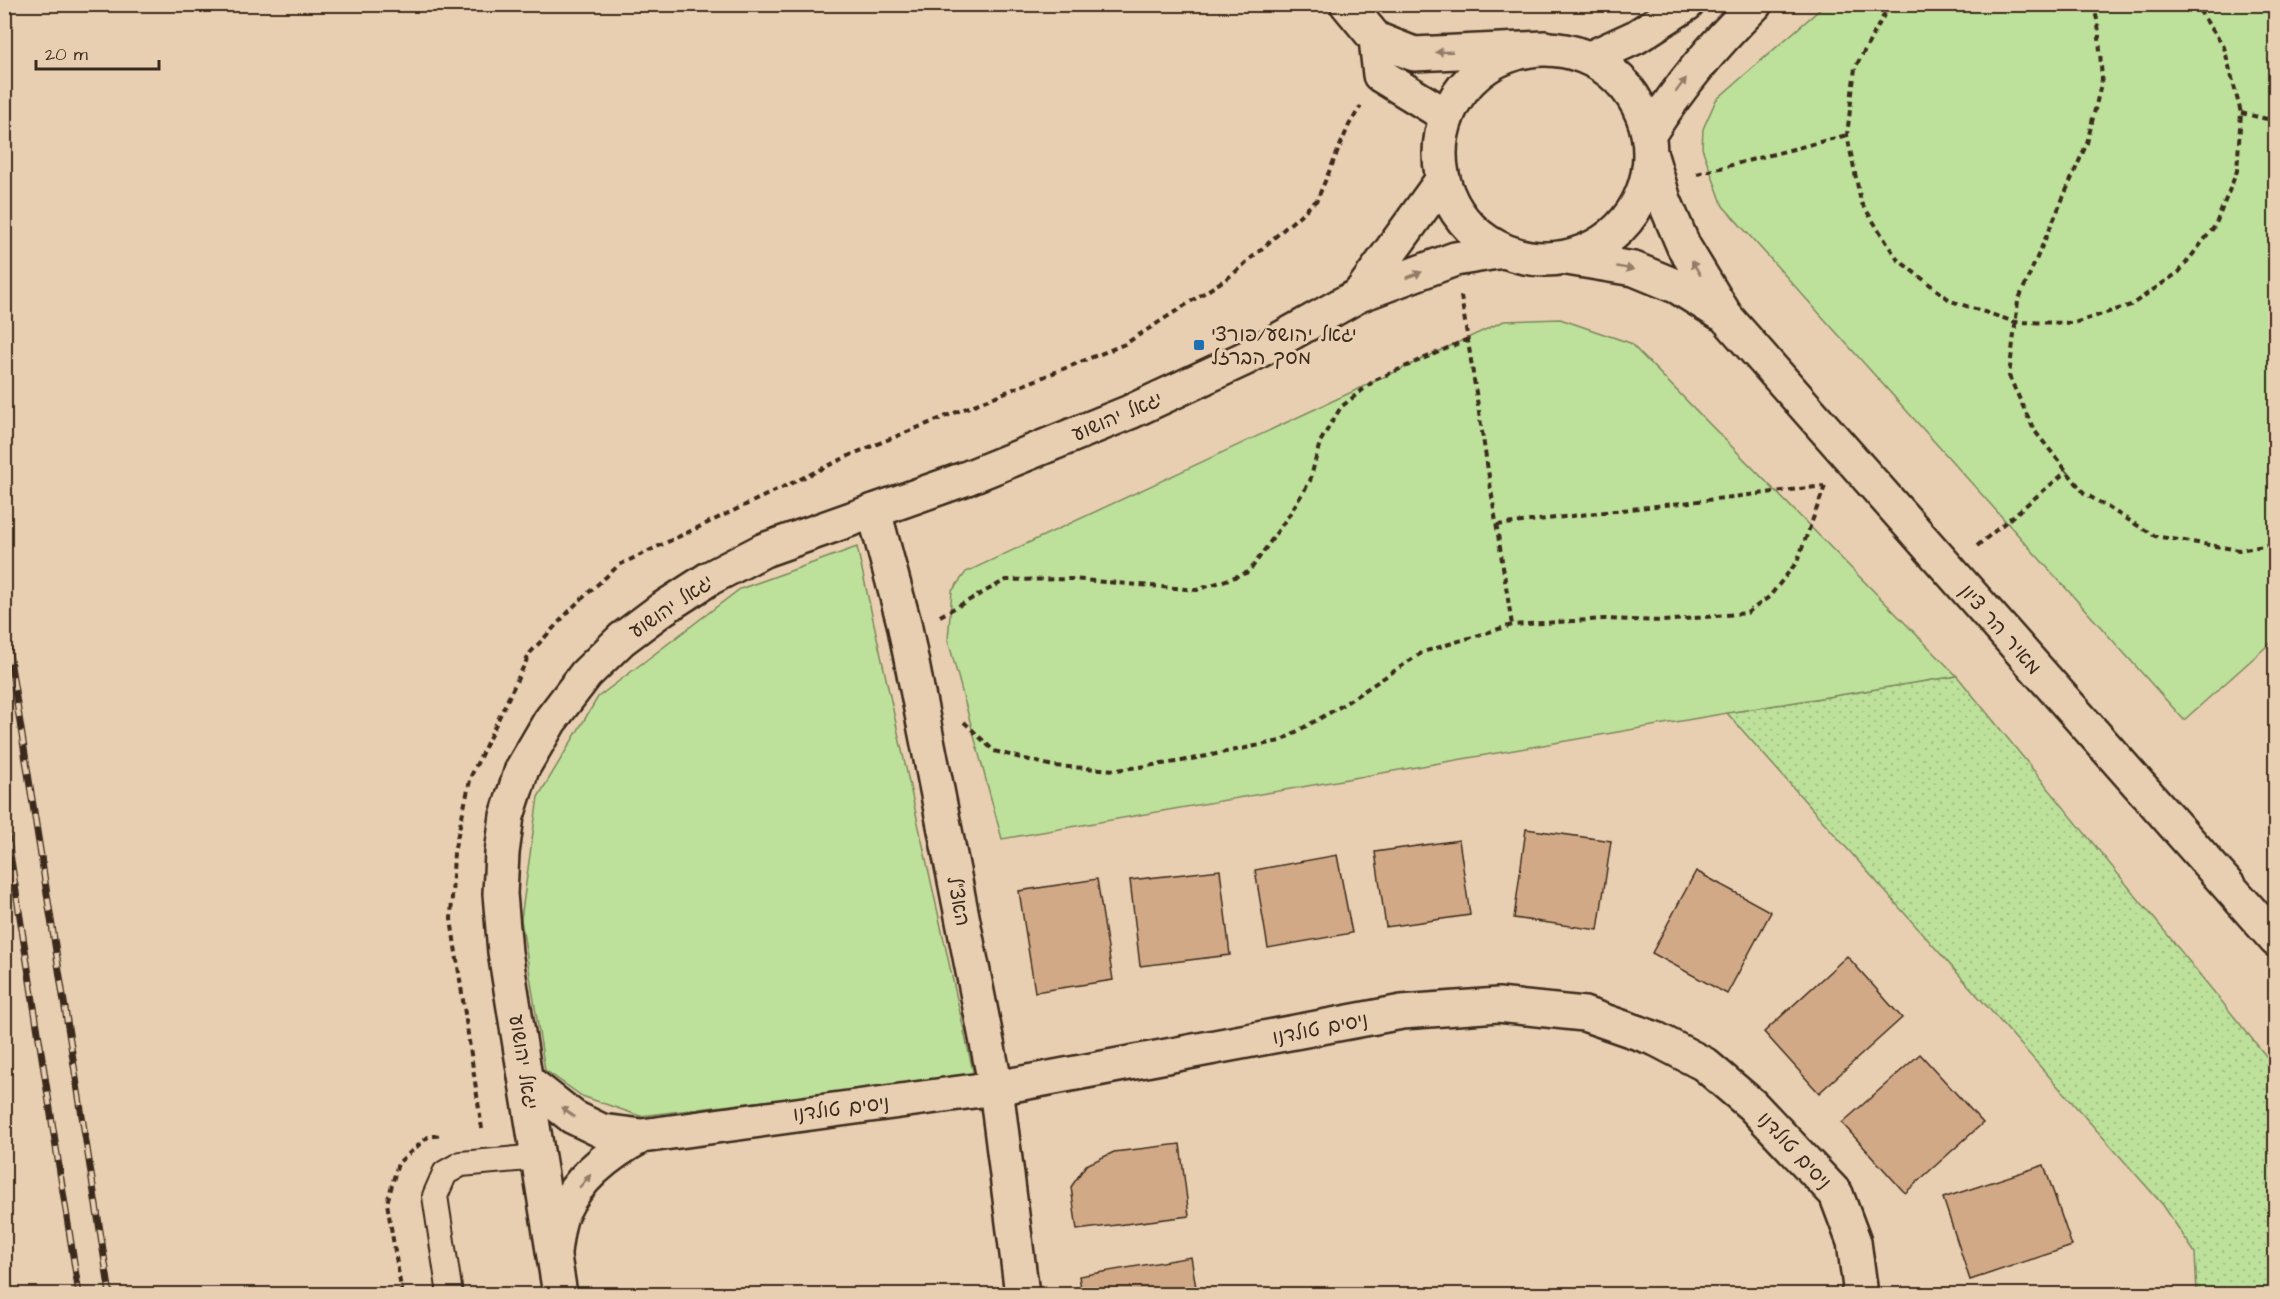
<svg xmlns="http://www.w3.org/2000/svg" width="2280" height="1299" viewBox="0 0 2280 1299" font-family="'Architects Daughter','Playpen Sans Hebrew',sans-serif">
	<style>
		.grass { fill: url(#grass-dots); stroke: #7c865c; stroke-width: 1.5 }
		.park { fill: #bde19b; stroke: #7c865c; stroke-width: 1.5 }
		.building { fill: #d1a986; stroke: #3b2a1e; stroke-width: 1.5 }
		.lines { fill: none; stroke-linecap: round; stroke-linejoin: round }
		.service-casing { stroke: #3b2a1e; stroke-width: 28 }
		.minor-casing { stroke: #3b2a1e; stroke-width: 38 }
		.tertiary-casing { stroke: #3b2a1e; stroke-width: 38 }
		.path { stroke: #3b2a1e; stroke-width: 4; stroke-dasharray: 6 4.5; stroke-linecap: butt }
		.service { stroke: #e9cfb1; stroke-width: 24 }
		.minor { stroke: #e9cfb1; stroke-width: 33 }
		.tertiary { stroke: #e9cfb1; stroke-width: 33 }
		.rail-casing { stroke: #3b2a1e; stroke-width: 7 }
		.rail { stroke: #e9cfb1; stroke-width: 4.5; stroke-dasharray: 14; stroke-linecap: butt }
		.oneway { fill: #927c68 }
		.poi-dot { fill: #1f6fb2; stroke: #e9cfb1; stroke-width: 2 }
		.labels { text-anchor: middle; stroke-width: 6; stroke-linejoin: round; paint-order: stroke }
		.poi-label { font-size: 20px; fill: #3b2a1e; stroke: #e9cfb1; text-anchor: start }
		.street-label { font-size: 20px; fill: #3b2a1e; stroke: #e9cfb1 }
	</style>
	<defs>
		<pattern id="grass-dots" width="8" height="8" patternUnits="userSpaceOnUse" patternTransform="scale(1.5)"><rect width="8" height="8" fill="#bde19b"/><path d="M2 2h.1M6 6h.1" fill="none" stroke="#a3c185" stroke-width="1.8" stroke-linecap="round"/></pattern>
	</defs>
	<rect width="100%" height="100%" fill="#e9cfb1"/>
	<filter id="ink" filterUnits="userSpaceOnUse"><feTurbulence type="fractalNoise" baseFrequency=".0167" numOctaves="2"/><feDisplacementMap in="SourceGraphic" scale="12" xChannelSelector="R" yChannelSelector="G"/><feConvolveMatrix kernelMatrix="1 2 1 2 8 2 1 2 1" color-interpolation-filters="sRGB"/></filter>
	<g filter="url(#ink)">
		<path class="grass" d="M1957,676L2275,1067V1294H2197L2195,1253L2163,1205L1727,713Z"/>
		<path class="park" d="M1825,5L2261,4L2275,21V639L2184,720L1723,206L1702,148L1703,129L1716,100Z
			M1560,319L1630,343L1957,676L1727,713L1002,839L948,640L952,591L966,572L1504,321Z
			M857,547L974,1076L640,1116L582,1096L545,1070L521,919L538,797L598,697L740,589Z"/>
		<path class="building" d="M1526,829L1611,841L1598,930L1514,918Z
			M1459,840L1470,915L1386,927L1375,852Z
			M1337,855L1352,933L1268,948L1255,870Z
			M1220,870L1230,955L1140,966L1130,880Z
			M1696,871L1771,912L1727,994L1652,953Z
			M1097,879L1113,980L1035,992L1019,891Z
			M1847,956L1902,1018L1819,1093L1764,1032Z
			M1920,1054L1983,1123L1905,1193L1842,1123Z
			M1180,1144L1189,1216L1077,1230L1071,1187L1086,1165L1114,1152Z
			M2044,1165L2072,1246L1970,1280L1943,1198Z
			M1191,1257L1197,1294H1082L1079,1276Z"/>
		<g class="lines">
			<g class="service-casing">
				<path id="service" d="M450,1294L435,1196L445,1173L461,1164L539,1157"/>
			</g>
			<g class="minor-casing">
				<path id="minor" d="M1347,4L1376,39L1414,54L1545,48
					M1376,39L1380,75L1447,116
					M1651,156L1664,200L1684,247L1727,318L2276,940
					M1567,258L1634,269L1678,287L1720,313
					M874,511L904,623L996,1088L1022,1294
					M527,1081L573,1117L602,1131L642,1136L996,1088L1402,1012L1498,1005L1584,1014L1656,1039L1704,1064L1752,1105L1836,1194L1854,1242L1860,1287L1858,1294
					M554,1252C556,1239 557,1223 563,1211C579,1177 610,1153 642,1136"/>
			</g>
			<g class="tertiary-casing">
				<path id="tertiary" d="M1440 154a105 105 0 1 1 210 0a105 105 0 1 1-210 0Z
					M1590,58L1636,37L1687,4
					M1649,134C1681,84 1713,46 1755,4
					M1359,295L1443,179
					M560,1294L505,952L500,894L502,853L507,816L522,769L550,721L586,674L622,639L662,609L710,578L764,550L967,478L1130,412L1248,357L1359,295L1455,259L1503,251"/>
			</g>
			<path class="path" d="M1890,4L1855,68L1847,135L1861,202L1897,259L1951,301L2015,322L2074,323L2131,305L2179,272L2215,226L2237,171L2241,113L2224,47L2195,4
				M2093,4L2098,23L2102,80L2087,143L2018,301L2009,376L2034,430L2084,493L2155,536L2239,550L2276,544
				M1513,11L1522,4
				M2241,113L2276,121
				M1697,174L1847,135
				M1461,296L1512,625
				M1497,525L1824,486
				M1977,546L2067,471
				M940,616L1006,580L1071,579L1197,590L1249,572L1289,515L1310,481L1320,442L1341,407L1375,380L1468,339
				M964,722L994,751L1053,766L1116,770L1177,762L1280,741L1338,708L1423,652L1512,625L1604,619L1663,621L1747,613L1769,597L1797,562L1825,486
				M482,1129L451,919L454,852L471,776L530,653L575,605L619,565L855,453L1125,344L1232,275L1317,200L1349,125L1361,106
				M402,1294L387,1203L398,1163L428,1137L442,1135"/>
			<use href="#service" class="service"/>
			<use href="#minor" class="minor"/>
			<use href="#tertiary" class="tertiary"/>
			<g class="rail-casing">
				<path id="rail" d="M4,621L110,1294
					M4,815L79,1294"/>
			</g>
			<use href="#rail" class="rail"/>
		</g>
		<defs><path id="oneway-solid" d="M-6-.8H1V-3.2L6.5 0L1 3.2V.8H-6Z" transform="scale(1.5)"/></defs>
		<g class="oneway">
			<use href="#oneway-solid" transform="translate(1444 52) rotate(178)"/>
			<use href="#oneway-solid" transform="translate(1681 85) rotate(-53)"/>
			<use href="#oneway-solid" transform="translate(1625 268) rotate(10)"/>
			<use href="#oneway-solid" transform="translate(1696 268) rotate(-121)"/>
			<use href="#oneway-solid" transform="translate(1414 275) rotate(-21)"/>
			<use href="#oneway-solid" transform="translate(568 1112) rotate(-145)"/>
			<use href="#oneway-solid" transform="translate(585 1181) rotate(-49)"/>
		</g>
	</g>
	<rect class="poi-dot" x="1193" y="339" width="12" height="12" rx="3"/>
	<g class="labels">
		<g class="poi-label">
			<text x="1211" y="341">יגאל יהושע/פורצי<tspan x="1211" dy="23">מסך הברזל</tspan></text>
		</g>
		<g class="street-label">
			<text transform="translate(1117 416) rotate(-23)" y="7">יגאל יהושוע</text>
			<text transform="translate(671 606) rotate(-34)" y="7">יגאל יהושוע</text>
			<text transform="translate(2001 629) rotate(49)" y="7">מאיר הר ציון</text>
			<text transform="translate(959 901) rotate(79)" y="7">האצ"ל</text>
			<text transform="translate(1320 1028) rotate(-11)" y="7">ניסים טולדנו</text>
			<text transform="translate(524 1062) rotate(81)" y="7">יגאל יהושוע</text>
			<text transform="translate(841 1108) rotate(-7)" y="7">ניסים טולדנו</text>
			<text transform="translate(1795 1150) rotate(47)" y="7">ניסים טולדנו</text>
		</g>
	</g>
	<rect width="2280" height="1299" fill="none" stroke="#e9cfb1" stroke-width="24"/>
	<rect x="12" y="12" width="2256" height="1275" fill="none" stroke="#3b2a1e" stroke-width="2" filter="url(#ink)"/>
	<path d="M36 60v9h123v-9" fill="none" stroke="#3b2a1e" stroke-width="3"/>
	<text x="45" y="60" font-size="18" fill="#3b2a1e" stroke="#e9cfb1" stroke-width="4.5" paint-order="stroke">20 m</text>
</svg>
